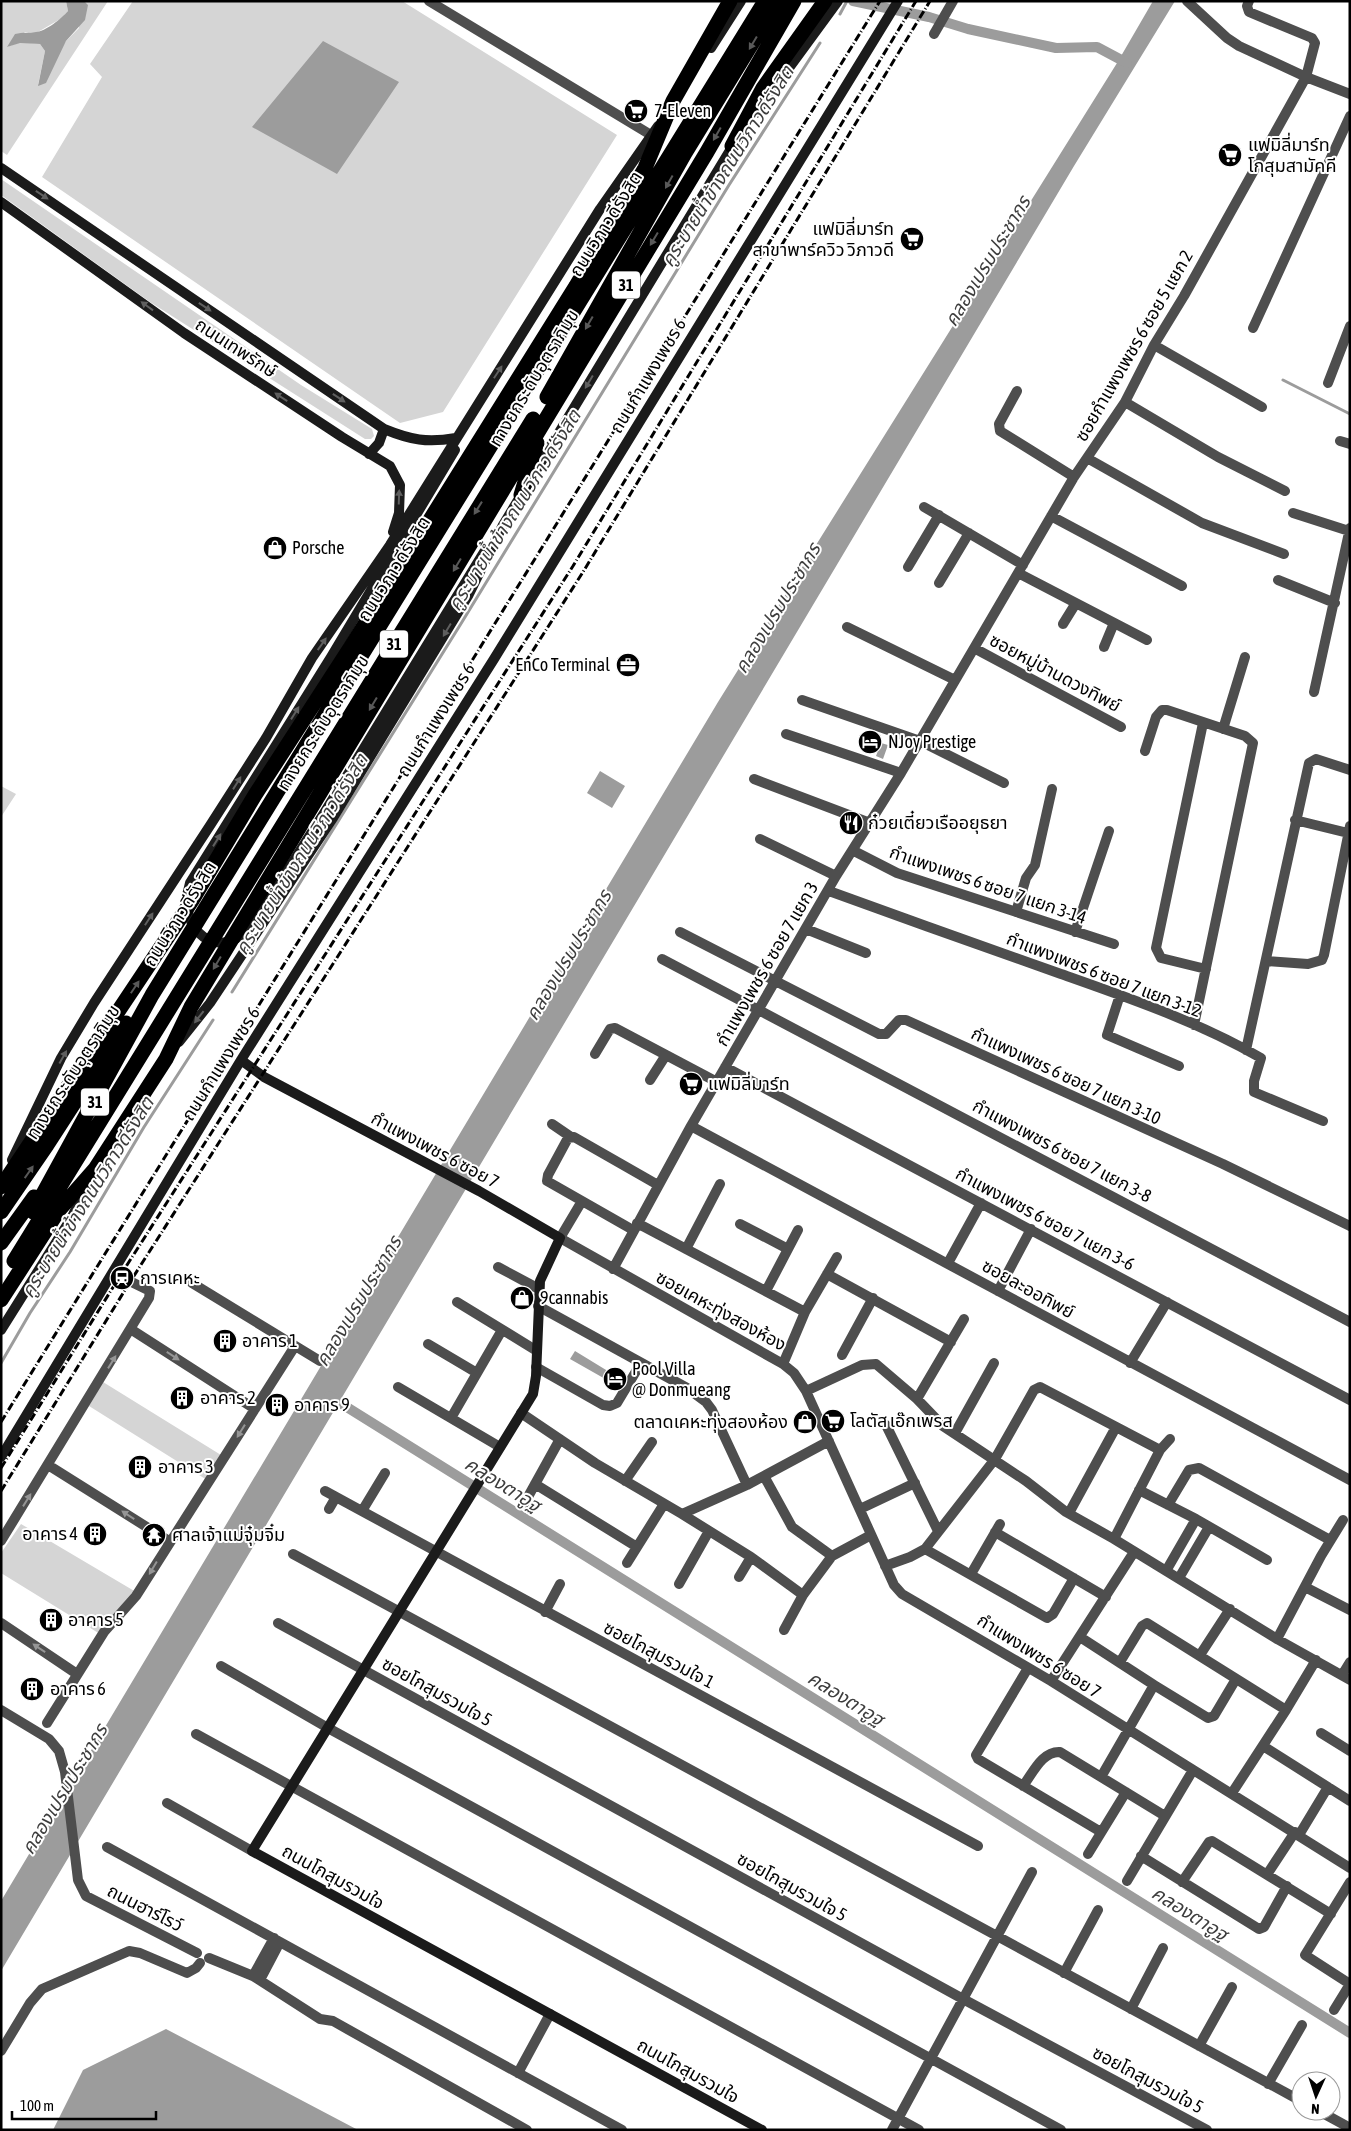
<svg xmlns="http://www.w3.org/2000/svg" width="1351" height="2131" viewBox="0 0 1351 2131" font-family="'Asap Condensed','Noto Sans Thai',sans-serif">
	<style>
		.green { fill: #d5d5d5 }
		.water { fill: #9c9c9c }
		.lines { fill: none; stroke-linecap: round; stroke-linejoin: round }
		.stream { stroke: #9c9c9c; stroke-width: 3 }
		.canal { stroke: #9c9c9c; stroke-width: 10 }
		.street { stroke: #4e4e4e; stroke-width: 10 }
		.secondary { stroke: #1b1b1b; stroke-width: 10 }
		.highway { stroke: #000; stroke-width: 15 }
		.rail { stroke: #000; stroke-width: 3; stroke-dasharray: 8 2.5 1 2.5; stroke-linecap: butt }
		.oneway { fill: #595959 }
		.oneway2 { fill: #5f5f5f }
		.oneway3 { fill: #959595 }
		.labels { text-anchor: middle; stroke-width: 4; stroke-linejoin: round; paint-order: stroke }
		.shield { fill: #fff; stroke: #4c4c4c; stroke-width: 1 }
		.shield-label { font-size: 16px; font-weight: bold; fill: #000 }
		.poi-label { font-size: 18px; fill: #000; stroke: #fff; text-anchor: start }
		.street-label { font-size: 18px; fill: #000; stroke: #fff }
		.water-label { font-size: 19px; font-style: italic; fill: #3d3d3d; stroke: #fff }
	</style>
	<rect width="100%" height="100%" fill="#fff"/>
	<path class="green" d="M1,1H66L68,11L62,18L38,32H25L7,47L20,42L40,44L45,51L38,85L66,41L79,28L75,2L71,1H108L7,155L1,151Z
		M133,1H402L617,135L443,412L400,423L42,177L102,77L90,64Z
		M1,179L301,385L372,429L374,436L371,439H365L150,302L1,195Z
		M1,786L16,794L1,817Z
		M103,1382L221,1455L207,1480L89,1406Z
		M21,1524L136,1592L100,1634L1,1573V1553Z"/>
	<path class="water" d="M66,1L85,2L88,5L85,20L66,41L46,83L38,86L45,51L40,44L20,43L7,47L15,34C23,32 29,33 36,32C46,31 61,19 68,11Z
		M1153,1H1175L1074,166L1,1971V1901L718,702L1117,63Z
		M323,41L399,82L337,174L252,127Z
		M881,743L888,745L883,759L876,756Z
		M600,771L625,786L612,808L587,793Z
		M575,1351L611,1373L607,1380L570,1359Z
		M166,2029L358,2130H53L83,2070Z"/>
	<g class="lines">
		<path class="stream" d="M840,14L847,1
			M1283,380L1350,414
			M232,992L462,622L729,185L820,43
			M1,1363L30,1313L70,1252L144,1127L213,1020"/>
		<path class="canal" d="M853,1L929,17L968,29L1056,48L1097,47L1127,63
			M329,1396L1350,2033"/>
		<path class="street" d="M429,1L651,135
			M1187,1L1227,38L1239,46L1306,77L1350,94
			M934,34L953,1
			M1253,328L1350,116
			M1154,345L1262,407
			M1328,383L1350,326
			M1017,391L999,424L1000,431L1074,477
			M1125,402L1218,457L1285,491
			M1340,441L1350,444
			M1087,458L1202,523L1284,554
			M924,507L1023,565
			M1293,513L1349,531
			M1051,516L1182,586
			M908,567L939,515
			M1018,573L1147,640
			M1278,580L1335,603
			M939,583L969,533
			M1063,624L1076,603
			M847,627L955,680
			M1104,647L1114,623
			M974,648L1121,727
			M1314,692L1350,528
			M802,700L920,741L1004,783
			M1203,723L1156,948L1161,958L1206,969
			M1223,729L1245,657
			M786,734L901,773
			M1145,751L1156,717L1162,710H1167L1245,736L1253,743L1194,1025
			M754,779L870,823
			M1295,820L1348,833
			M760,839L836,876
			M854,851L897,873L1114,944
			M829,891C906,919 984,947 1061,974C1129,998 1199,1022 1261,1058L1254,1081V1092L1323,1121
			M1016,912L1026,878L1035,865L1052,789
			M806,929L866,953
			M680,932L879,1034H886L899,1020H906L1223,1164L1350,1226
			M1075,932L1109,831
			M662,959L1350,1322
			M1266,961L1308,964L1322,960L1324,955L1350,826
			M1120,995L1107,1035L1179,1066
			M1246,1050L1309,763L1316,759L1350,770
			M595,1054L610,1029L615,1028L717,1082
			M725,1067L1350,1400
			M650,1080L666,1055
			M552,1124L571,1137
			M691,1126L1350,1480
			M582,1201L560,1238L783,1364L794,1373L806,1391L894,1585L902,1594L1051,1681L1350,1868
			M637,1223L805,1312
			M740,1224L788,1249
			M633,1230L547,1181L548,1175L568,1138L574,1137L658,1185
			M686,1249L720,1184
			M948,1263L981,1203
			M498,1267L539,1289
			M613,1269L691,1126L836,876L901,773L1074,477L1125,402L1154,345L1184,296L1306,77L1315,43L1312,38L1249,12L1247,6L1249,1
			M827,1274L951,1342
			M192,1283L320,1361
			M766,1291L798,1230
			M998,1291L1031,1229
			M457,1302L537,1351
			M538,1306L687,1388L706,1402L712,1410L747,1485
			M132,1330L255,1409
			M428,1344L477,1373
			M842,1355L873,1298
			M1130,1363L1167,1302
			M783,1364L805,1312L837,1257
			M536,1367L603,1405L610,1406L617,1403L641,1363
			M398,1387L500,1447
			M806,1391L862,1365L876,1364L917,1399L943,1426L1026,1481L1066,1512L1114,1539L1277,1639L1350,1680
			M917,1399L964,1319
			M521,1413L595,1463L682,1514L747,1485L829,1441
			M451,1418L502,1330
			M886,1425L938,1531
			M955,1433L994,1363
			M48,1465L169,1541
			M625,1481L652,1442
			M535,1484L637,1547
			M1139,1490L1196,1519L1267,1560
			M325,1491L978,1846
			M524,1504L560,1439
			M1168,1505L1189,1470L1199,1468L1330,1540
			M329,1509L336,1497
			M860,1509L915,1483
			M362,1511L385,1473
			M1069,1513L1116,1427
			M682,1514L751,1557L803,1595L832,1556L792,1527L764,1476
			M995,1532L1106,1597
			M1114,1539L1160,1450L1170,1439
			M1,1541L149,1298L150,1291L113,1273
			M925,1549L1047,1618L1053,1614L1074,1578
			M293,1554L1301,2101
			M832,1556L871,1535
			M627,1563L664,1504
			M885,1566L910,1557L925,1549L995,1459L1034,1390L1040,1387L1160,1450
			M1166,1571L1196,1519
			M971,1574L1000,1524
			M739,1577L751,1557
			M1179,1578L1209,1527
			M679,1584L709,1531
			M1305,1587L1350,1610
			M545,1612L560,1584
			M1,1623L77,1674
			M278,1623L963,1999L1207,2130
			M784,1630L803,1595
			M1080,1637L1154,1685L1101,1777
			M1277,1639L1321,1556L1343,1520
			M1200,1655L1230,1609
			M1120,1662L1142,1626L1147,1623L1286,1710
			M221,1666L328,1728L1061,2130
			M1028,1668L976,1755L978,1759L1101,1832
			M1342,1675L1350,1662
			M1051,1681L1134,1552
			M1154,1685L1208,1718L1214,1716L1236,1679
			M1,1710L49,1739L59,1751L65,1772L78,1880L86,1896L197,1953
			M47,1723L104,1632L136,1596L295,1346
			M1321,1733L1350,1751
			M196,1734L919,2130
			M1263,1746L1350,1801
			M1023,1786C1033,1773 1042,1751 1060,1752L1165,1816
			M1232,1793L1286,1710L1316,1660
			M167,1803L252,1851
			M1299,1835L1328,1787
			M107,1847L622,2130
			M1088,1854L1126,1792
			M1141,1856L1259,1929L1264,1927L1287,1886
			M1268,1873L1295,1832
			M1127,1881L1193,1770
			M1182,1882L1209,1842L1212,1841L1331,1914
			M209,1958L253,1976L320,2019L333,2021L527,2130
			M1064,1973L1098,1910
			M253,1976L274,1938
			M260,1980L280,1942
			M1350,1984L1305,1955L1350,1882
			M1131,2009L1163,1948
			M1334,2010L1350,1984
			M1199,2046L1232,1987
			M1,2051L30,2003L42,1989L129,1951L140,1953L187,1973L196,1968L200,1963
			M518,2073L550,2014
			M1268,2084L1302,2025
			M1319,2111L1350,2128
			M892,2130L1032,1872"/>
		<path class="secondary" d="M711,48L741,1
			M756,113L838,1
			M1,168L384,429C411,440 427,443 456,438
			M1,202L184,333L342,437L390,466L400,485L399,513L393,532
			M455,450L331,657L190,883C175,930 220,966 253,924L326,810L484,552
			M369,454L379,443L384,429
			M179,1042L210,1003L333,818L468,596L503,525L735,142
			M241,1060L264,1077L479,1191L560,1238L540,1281L536,1376L533,1394L252,1851L762,2130
			M12,1160L61,1058L94,1003L211,824L266,738L312,658L390,545L600,209L658,126
			M1,1330L72,1217L89,1181
			M1,1457L241,1060L494,659L898,1"/>
		<path class="highway" d="M732,146L763,88L825,1
			M547,397L685,153L778,1
			M521,495L537,443
			M1,1187L193,899L255,795L350,648L576,286L645,168L673,101L730,1
			M1,1212L47,1145L126,1023
			M33,1212L152,995L765,1
			M1,1243L34,1197
			M14,1261L533,419
			M1,1300L59,1210L95,1169L166,1059L191,1007L707,152L794,1"/>
		<path class="rail" d="M1,1422L880,1
			M1,1468L120,1276L573,566L916,1
			M1,1491L130,1282L583,572L930,1"/>
	</g>
	<defs><path id="oneway-solid" d="M-6-.8H1V-3.2L6.5 0L1 3.2V.8H-6Z" transform="scale(1.25)"/></defs>
	<g class="oneway">
		<use href="#oneway-solid" transform="translate(753 43) rotate(121)"/>
		<use href="#oneway-solid" transform="translate(717 134) rotate(120)"/>
		<use href="#oneway-solid" transform="translate(669 182) rotate(119)"/>
		<use href="#oneway-solid" transform="translate(654 239) rotate(121)"/>
		<use href="#oneway-solid" transform="translate(589 323) rotate(120)"/>
		<use href="#oneway-solid" transform="translate(478 508) rotate(122)"/>
		<use href="#oneway-solid" transform="translate(457 565) rotate(121)"/>
		<use href="#oneway-solid" transform="translate(373 704) rotate(121)"/>
		<use href="#oneway-solid" transform="translate(217 963) rotate(121)"/>
		<use href="#oneway-solid" transform="translate(135 987) rotate(-56)"/>
		<use href="#oneway-solid" transform="translate(29 1172) rotate(-55)"/>
	</g>
	<g class="oneway2">
		<use href="#oneway-solid" transform="translate(42 195) rotate(34)"/>
		<use href="#oneway-solid" transform="translate(147 306) rotate(-144)"/>
		<use href="#oneway-solid" transform="translate(205 307) rotate(34)"/>
		<use href="#oneway-solid" transform="translate(498 372) rotate(-57)"/>
		<use href="#oneway-solid" transform="translate(589 382) rotate(121)"/>
		<use href="#oneway-solid" transform="translate(281 397) rotate(-147)"/>
		<use href="#oneway-solid" transform="translate(339 398) rotate(34)"/>
		<use href="#oneway-solid" transform="translate(399 497) rotate(-88)"/>
		<use href="#oneway-solid" transform="translate(447 630) rotate(121)"/>
		<use href="#oneway-solid" transform="translate(322 644) rotate(-55)"/>
		<use href="#oneway-solid" transform="translate(295 713) rotate(-58)"/>
		<use href="#oneway-solid" transform="translate(237 783) rotate(-58)"/>
		<use href="#oneway-solid" transform="translate(217 840) rotate(-58)"/>
		<use href="#oneway-solid" transform="translate(149 919) rotate(-57)"/>
		<use href="#oneway-solid" transform="translate(199 1017) rotate(128)"/>
		<use href="#oneway-solid" transform="translate(63 1057) rotate(-61)"/>
	</g>
	<g class="oneway3">
		<use href="#oneway-solid" transform="translate(173 1356) rotate(33)"/>
		<use href="#oneway-solid" transform="translate(112 1362) rotate(-58)"/>
		<use href="#oneway-solid" transform="translate(241 1431) rotate(122)"/>
		<use href="#oneway-solid" transform="translate(27 1500) rotate(-58)"/>
		<use href="#oneway-solid" transform="translate(128 1515) rotate(-147)"/>
		<use href="#oneway-solid" transform="translate(153 1568) rotate(121)"/>
		<use href="#oneway-solid" transform="translate(39 1648) rotate(-146)"/>
	</g>
	<defs>
		<g id="supermarket-disc" transform="scale(1.25)"><circle r="9.5" fill="#000" stroke="#fff"/><path d="M-6-5.5h2.5l.6 2H6L4.5 2H-2.5L-4.4-4H-6ZM-1.5 3.2a1.3 1.3 0 1 0 .1 0ZM3 3.2a1.3 1.3 0 1 0 .1 0Z" fill="#fff"/></g>
		<g id="shop-disc" transform="scale(1.25)"><circle r="9.5" fill="#000" stroke="#fff"/><path d="M-5-2.5h2.3a2.7 3.5 0 0 1 5.4 0H5L5.5 6h-11ZM-1.5-2.5h3a1.5 2.3 0 0 0-3 0Z" fill="#fff"/></g>
		<g id="office-disc" transform="scale(1.25)"><circle r="9.5" fill="#000" stroke="#fff"/><path d="M-6-3h4V-5.5h4V-3h4V5H-6ZM-1-4.5V-3h2v-1.5ZM-6 0V1H6V0Z" fill="#fff"/></g>
		<g id="hotel-disc" transform="scale(1.25)"><circle r="9.5" fill="#000" stroke="#fff"/><path d="M-6-4.5h1.5V1H6V5H4.5V3h-9V5H-6ZM-4 0a1.8 1.8 0 1 1 3.6 0ZM.5 0V-2.5h3Q6-2.5 6 0Z" fill="#fff"/></g>
		<g id="restaurant-disc" transform="scale(1.25)"><circle r="9.5" fill="#000" stroke="#fff"/><path d="M-5-6h1v4h1v-4h1v4h1v-4h1v5L-1.5 .5V6h-2V.5L-5-1ZM5-6V6H3V1.5H1.5Q1.5-4 5-6Z" fill="#fff"/></g>
		<g id="station-disc" transform="scale(1.25)"><circle r="9.5" fill="#000" stroke="#fff"/><path d="M-3-6H3Q5-6 5-4V2Q5 4 3 4L4.5 6H3L1.5 4h-3L-3 6H-4.5L-3 4Q-5 4-5 2V-4Q-5-6-3-6ZM-3.5-4v3h7v-3ZM-3.5 1v1.5H-2V1ZM2 1v1.5H3.5V1Z" fill="#fff"/></g>
		<g id="building-disc" transform="scale(1.25)"><circle r="9.5" fill="#000" stroke="#fff"/><path d="M-4-6H4V6H1V3H-1V6H-4ZM-2.5-4.3h1.7v1.8h-1.7ZM.8-4.3h1.7v1.8H.8ZM-2.5-1h1.7V.8h-1.7ZM.8-1h1.7V.8H.8Z" fill="#fff"/></g>
		<g id="temple-disc" transform="scale(1.25)"><circle r="9.5" fill="#000" stroke="#fff"/><path d="M0-6L5-2H3V0L6.5 2.5H4V6H1.5V3h-3V6H-4V2.5H-6.5L-3 0V-2H-5Z" fill="#fff"/></g>
	</defs>
	<g fill-rule="evenodd">
		<use href="#supermarket-disc" x="636" y="111"/>
		<use href="#supermarket-disc" x="1230" y="155"/>
		<use href="#supermarket-disc" x="912" y="239"/>
		<use href="#shop-disc" x="275" y="548"/>
		<use href="#office-disc" x="628" y="665"/>
		<use href="#hotel-disc" x="870" y="742"/>
		<use href="#restaurant-disc" x="851" y="823"/>
		<use href="#supermarket-disc" x="691" y="1084"/>
		<use href="#station-disc" x="122" y="1278"/>
		<use href="#shop-disc" x="522" y="1298"/>
		<use href="#building-disc" x="225" y="1341"/>
		<use href="#hotel-disc" x="615" y="1379"/>
		<use href="#building-disc" x="182" y="1398"/>
		<use href="#building-disc" x="277" y="1405"/>
		<use href="#supermarket-disc" x="833" y="1421"/>
		<use href="#shop-disc" x="805" y="1422"/>
		<use href="#building-disc" x="140" y="1467"/>
		<use href="#building-disc" x="95" y="1534"/>
		<use href="#temple-disc" x="154" y="1535"/>
		<use href="#building-disc" x="51" y="1620"/>
		<use href="#building-disc" x="32" y="1689"/>
	</g>
	<g class="labels">
		<g class="shield">
			<rect x="612" y="271.5" width="28" height="27" rx="4"/>
			<rect x="380" y="630.5" width="28" height="27" rx="4"/>
			<rect x="81" y="1088.5" width="28" height="27" rx="4"/>
		</g>
		<g class="shield-label">
			<text x="626" y="291">31</text>
			<text x="394" y="650">31</text>
			<text x="95" y="1108">31</text>
		</g>
		<g class="poi-label">
			<text x="654" y="117">7-Eleven</text>
			<text x="1248" y="151">แฟมิลี่มาร์ท<tspan x="1248" dy="21">โกสุมสามัคคี</tspan></text>
			<text x="894" y="235" text-anchor="end">แฟมิลี่มาร์ท<tspan x="894" dy="21">สาขาพาร์ควิว วิภาวดี</tspan></text>
			<text x="292" y="554">Porsche</text>
			<text x="610" y="671" text-anchor="end">EnCo Terminal</text>
			<text x="888" y="748">NJoy Prestige</text>
			<text x="868" y="829">ก๋วยเตี๋ยวเรืออยุธยา</text>
			<text x="708" y="1090">แฟมิลี่มาร์ท</text>
			<text x="140" y="1284">การเคหะ</text>
			<text x="540" y="1304">9cannabis</text>
			<text x="242" y="1347">อาคาร 1</text>
			<text x="632" y="1375">Pool Villa<tspan x="632" dy="21">@ Donmueang</tspan></text>
			<text x="200" y="1404">อาคาร 2</text>
			<text x="294" y="1411">อาคาร 9</text>
			<text x="850" y="1427">โลตัส เอ๊กเพรส</text>
			<text x="788" y="1428" text-anchor="end">ตลาดเคหะทุ่งสองห้อง</text>
			<text x="158" y="1473">อาคาร 3</text>
			<text x="78" y="1540" text-anchor="end">อาคาร 4</text>
			<text x="172" y="1541">ศาลเจ้าแม่จุ๋มจิ๋ม</text>
			<text x="68" y="1626">อาคาร 5</text>
			<text x="50" y="1695">อาคาร 6</text>
		</g>
		<g class="street-label">
			<text transform="translate(606 224) rotate(-58)" y="6">ถนนวิภาวดีรังสิต</text>
			<text transform="translate(1134 346) rotate(-60)" y="6">ซอยกำแพงเพชร 6 ซอย 5 แยก 2</text>
			<text transform="translate(236 348) rotate(33)" y="6">ถนนเทพรักษ์</text>
			<text transform="translate(648 376) rotate(-59)" y="6">ถนนกำแพงเพชร 6</text>
			<text transform="translate(534 378) rotate(-59)" y="6">ทางยกระดับอุตราภิมุข</text>
			<text transform="translate(394 569) rotate(-58)" y="6">ถนนวิภาวดีรังสิต</text>
			<text transform="translate(1055 673) rotate(28)" y="6">ซอยหมู่บ้านดวงทิพย์</text>
			<text transform="translate(436 720) rotate(-58)" y="6">ถนนกำแพงเพชร 6</text>
			<text transform="translate(323 723) rotate(-58)" y="6">ทางยกระดับอุตราภิมุข</text>
			<text transform="translate(988 885) rotate(19)" y="6">กำแพงเพชร 6 ซอย 7 แยก 3-14</text>
			<text transform="translate(180 914) rotate(-58)" y="6">ถนนวิภาวดีรังสิต</text>
			<text transform="translate(767 964) rotate(-60)" y="6">กำแพงเพชร 6 ซอย 7 แยก 3</text>
			<text transform="translate(1104 975) rotate(21)" y="6">กำแพงเพชร 6 ซอย 7 แยก 3-12</text>
			<text transform="translate(221 1064) rotate(-58)" y="6">ถนนกำแพงเพชร 6</text>
			<text transform="translate(73 1072) rotate(-57)" y="6">ทางยกระดับอุตราภิมุข</text>
			<text transform="translate(1066 1076) rotate(25)" y="6">กำแพงเพชร 6 ซอย 7 แยก 3-10</text>
			<text transform="translate(435 1150) rotate(28)" y="6">กำแพงเพชร 6 ซอย 7</text>
			<text transform="translate(1062 1151) rotate(28)" y="6">กำแพงเพชร 6 ซอย 7 แยก 3-8</text>
			<text transform="translate(1045 1219) rotate(28)" y="6">กำแพงเพชร 6 ซอย 7 แยก 3-6</text>
			<text transform="translate(1028 1289) rotate(29)" y="6">ซอยละออทิพย์</text>
			<text transform="translate(721 1311) rotate(29)" y="6">ซอยเคหะทุ่งสองห้อง</text>
			<text transform="translate(659 1655) rotate(28)" y="6">ซอยโกสุมรวมใจ 1</text>
			<text transform="translate(1039 1656) rotate(32)" y="6">กำแพงเพชร 6 ซอย 7</text>
			<text transform="translate(437 1692) rotate(29)" y="6">ซอยโกสุมรวมใจ 5</text>
			<text transform="translate(333 1877) rotate(29)" y="6">ถนนโกสุมรวมใจ</text>
			<text transform="translate(792 1887) rotate(29)" y="6">ซอยโกสุมรวมใจ 5</text>
			<text transform="translate(145 1908) rotate(27)" y="6">ถนนฮาร์โรว์</text>
			<text transform="translate(688 2071) rotate(29)" y="6">ถนนโกสุมรวมใจ</text>
			<text transform="translate(1148 2080) rotate(28)" y="6">ซอยโกสุมรวมใจ 5</text>
		</g>
		<g class="water-label">
			<text transform="translate(727 166) rotate(-58)" y="7">คูระบายน้ำข้างถนนวิภาวดีรังสิต</text>
			<text transform="translate(987 261) rotate(-59)" y="7">คลองเปรมประชากร</text>
			<text transform="translate(514 510) rotate(-58)" y="7">คูระบายน้ำข้างถนนวิภาวดีรังสิต</text>
			<text transform="translate(777 608) rotate(-59)" y="7">คลองเปรมประชากร</text>
			<text transform="translate(301 854) rotate(-58)" y="7">คูระบายน้ำข้างถนนวิภาวดีรังสิต</text>
			<text transform="translate(568 955) rotate(-59)" y="7">คลองเปรมประชากร</text>
			<text transform="translate(87 1197) rotate(-58)" y="7">คูระบายน้ำข้างถนนวิภาวดีรังสิต</text>
			<text transform="translate(358 1301) rotate(-59)" y="7">คลองเปรมประชากร</text>
			<text transform="translate(503 1484) rotate(32)" y="7">คลองตาอูฐ</text>
			<text transform="translate(846 1698) rotate(32)" y="7">คลองตาอูฐ</text>
			<text transform="translate(64 1789) rotate(-59)" y="7">คลองเปรมประชากร</text>
			<text transform="translate(1190 1913) rotate(32)" y="7">คลองตาอูฐ</text>
		</g>
	</g>
	<rect width="1351" height="2131" fill="none" stroke="#000000" stroke-width="5"/>
	<g transform="translate(1316 2096) rotate(183)"><circle r="24" fill="#ffffff" stroke="#999999"/>
	<path d="M0-4L9 19L0 12L-9 19Z" fill="#000000"/>
	<text y="-8" font-size="14" font-weight="bold" text-anchor="middle" fill="#000000">N</text>
	</g>
	<path d="M12 2111v8h144v-8" fill="none" stroke="#000000" stroke-width="2.5"/>
	<text x="20" y="2111" font-size="15" fill="#000000" stroke="#ffffff" stroke-width="4" paint-order="stroke">100 m</text>
</svg>
